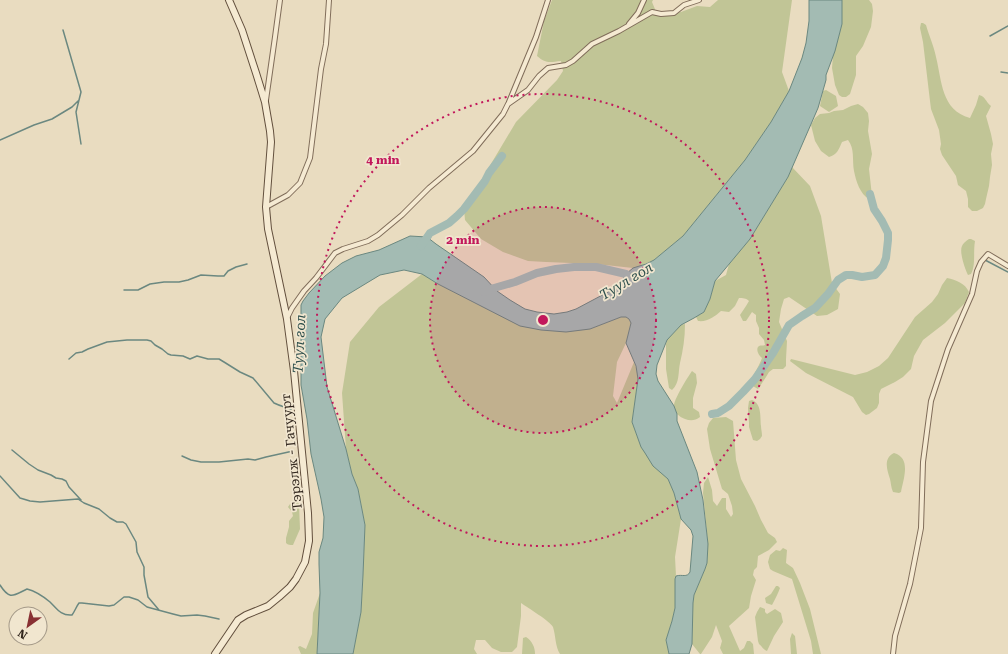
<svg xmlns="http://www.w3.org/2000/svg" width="1008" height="654" viewBox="0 0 1008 654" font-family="'Roboto Serif',serif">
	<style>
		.green { fill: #c1c596 }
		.water { fill: #a3bbb3; stroke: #6b8880 }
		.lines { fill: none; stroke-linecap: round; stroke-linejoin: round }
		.stream { stroke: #6b8880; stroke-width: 1.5 }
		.river { stroke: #a3bbb3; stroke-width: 8 }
		.street-casing { stroke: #806d5a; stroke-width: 6 }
		.secondary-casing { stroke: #624f3d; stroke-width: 8 }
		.street { stroke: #f5ead2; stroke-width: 4 }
		.secondary { stroke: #f5ead2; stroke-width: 6 }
		.ring { fill: none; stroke: #c2185b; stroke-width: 2; stroke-dasharray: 2 4 }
		.labels { text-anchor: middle; stroke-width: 3.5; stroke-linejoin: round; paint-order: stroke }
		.street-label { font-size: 13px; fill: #31261d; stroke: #f1e6cf }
		.water-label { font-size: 14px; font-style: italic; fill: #2e4f4c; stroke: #f1e6cf }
		.centre { fill: #c2185b; stroke: #f1e6cf; stroke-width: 2 }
		.ring-label { font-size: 12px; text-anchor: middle; font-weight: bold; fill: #c2185b; stroke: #f1e6cf; stroke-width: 3.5; stroke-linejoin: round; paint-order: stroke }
	</style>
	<rect width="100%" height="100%" fill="#e9dcc0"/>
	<path class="green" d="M552,0H653L652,2L657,14L681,12L697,6L710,7L718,0H792L782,72L789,91L771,122L745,160L683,236L654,260L640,266L633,268L596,264L546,262L528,261L503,252L481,239L465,220L464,209L516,122L557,80L563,71L561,61C550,62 546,64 537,56L544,21Z
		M842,0H869L872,4L873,11L871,27L863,46L856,56V75L850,94L846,97H842L839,95L835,85L832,68L833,55L842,24Z
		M921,23H923L926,25C929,36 934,46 936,57C942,81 941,110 970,118L976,105L979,95C986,97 985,101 991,106L986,116L991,134L993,144L991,154L992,165L990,177L989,186L986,199L985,204L983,208L977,211H972L968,207V199L966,191L958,185L956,176L942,155L940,149L941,144L939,130L931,109L930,101L923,42L920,28Z
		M826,90L836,96L838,106L829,112L820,106L823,91Z
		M858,104L863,107L868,113L869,121L868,131L872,154L869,169L872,196L869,199C860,194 856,181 854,171C852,160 855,149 848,140L842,142C839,149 837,155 829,157L821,151L815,141L811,125L815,118L820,114L829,113L834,111L843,110L851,106Z
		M792,167L810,186L821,216L832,283L840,294L838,309L827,315L817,316L789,297L784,299L781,309L779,322L787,341L786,359V366L783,369H773L769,372L766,377L758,389L751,385C753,373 758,369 762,358C759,356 755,349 759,346C761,345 763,346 765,345L764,340L759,334V328L756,321V315L752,312L746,321H743L740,315L746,306L749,301C746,298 743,298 739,298L735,306L729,312L721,311C714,317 708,322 698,321L696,317L704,312L710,299L715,281L726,275L729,264L750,239L788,177Z
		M969,239H971L975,241C973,252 976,265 971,274L968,275C965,269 959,252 962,246C963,243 966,241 969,239Z
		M422,274L438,284L493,312L590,329L621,317H626L629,319L631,323L626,343L617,362L613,396L617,403L634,362L638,373V379L632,422L641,447L668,479L674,493L681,519L675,557L676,576L675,579V608L672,621L666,640L669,654H560C555,646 556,637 553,627C550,621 528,608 521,603V616L517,647L512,652H501L492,648L485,640H476L474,649L477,654H353L361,612L363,575L365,525L358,489L352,474L346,449L342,393L350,342L379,307Z
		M947,278C956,280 965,283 969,292L965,303L945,323L923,340L914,356L911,369L903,377L895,382L881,389L879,394V403L877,408L869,414L866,415L862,412L853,397L806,373L790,361L791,359L855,375L867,372L879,366L888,358L915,317L932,302L938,294L942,285Z
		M685,324C685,338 683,350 680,363C678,372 680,383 672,390L669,388L666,369V344L667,340L681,325Z
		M692,371L696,374L697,383L693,398V408L699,412L700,417C695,421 690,421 685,419C679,417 674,412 674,405C675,398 687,378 692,371Z
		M752,400C762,404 760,417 761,426C761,429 762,432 762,436L760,439L757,441L753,440L749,427V423L748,408L749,401Z
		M726,417L733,421L736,460L741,479L755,506L761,520L768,533L775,538L777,542L769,550L758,556L757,567L754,570L753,575L756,580L751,596L749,608L729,626L740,651L744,648L747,641H750L753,644L754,654H723L720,648L722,641L716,625L712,637L701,654H700L692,644L693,603L694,595L705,569L707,563L708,544L703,493L704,483L708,477L712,490L713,501L717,506L722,498H726V509L731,517L733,514L732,506L728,494L722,489L710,449L707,429L709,423L713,418Z
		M894,453C912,458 903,480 901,492L899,493L893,492C891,488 891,483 890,479C887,470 883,458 894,453Z
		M294,501H297L299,504L300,529L293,545C290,545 288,545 286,543V538L289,527V521L293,516L292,512L288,507L290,504Z
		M783,548L787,550L786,563L793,568L800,583L810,609L821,654H813L811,641L792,579L773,571L770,569L768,562L770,555L776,550L780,551Z
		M776,586H778L780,588C778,594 775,599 772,605L766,603L765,598L771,594Z
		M320,593L317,654H301L298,647L300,646L306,649L312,634L313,613Z
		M760,607L765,609V612L767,614L775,609L781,613L783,622L774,636L767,651C763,650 762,646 759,644L758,641L755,617L757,612Z
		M792,633L795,636L797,654H791L790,639Z
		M526,637C532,641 535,647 535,654H522L523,638Z"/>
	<path class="water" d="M809,0H842V24L835,51L826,75V80L818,108L788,177L750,239L715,281L710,299L704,312L694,318L681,325L667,340L657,365L656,374L658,381L674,406L677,414V421L697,472L703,500L708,544L707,563L705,569L694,595L693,603L692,644L689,654H669L666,640L672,621L675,608V579L676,576C682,574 687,578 690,572L693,536L691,530L681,519L674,493L668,479L653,466L645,453L641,447L632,422L638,379L636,366L626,343L631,323L629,319L626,317H621L590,329L566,332L541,330L520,326L438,284L422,274L404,270L380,275L342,298L325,319L321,337L327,387L346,449L352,474L358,489L365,525L363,575L361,612L353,654H317L320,593L319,564V552L323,538L324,517L321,499L311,454L307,419L301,385V305L303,301L309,293L325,276L342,263L356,256L379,250L410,236L427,237L436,244L484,277L497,291L510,300L525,309L537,312L554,314L567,312L576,309L608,292L621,283L626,274L633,268L646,264L654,260L683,236L745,160L771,122L789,91L802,58L806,43L809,21Z"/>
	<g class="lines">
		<path class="stream" d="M63,30L81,92L76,112L81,144
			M990,36L1008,26
			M1001,72L1008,73
			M0,140L34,125L52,119L72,107L78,101
			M985,260L1008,272
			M124,290H138L150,284L164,282H179L188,280L201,275L218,276H224L228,271L236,267L247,264
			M69,359L76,353L82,352L88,349L107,342L127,340H147L151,341L155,345L162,349L168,354L171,355L183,356L190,359L197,356L208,359H219L224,362L240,372L253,378L274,403C280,406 285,407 291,409
			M12,450L29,464L38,470L51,475L56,478L62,479L66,481L69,487L81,500
			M182,456L191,460L201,462H219L248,459L255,460L266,457L293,451
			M0,476L20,498L30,501L40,502L78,499L84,503L99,509L110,518L117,522H123L126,524L136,542L137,552L144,567V575L148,597L159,610
			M0,585C10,601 14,595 27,589C35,591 44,597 50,602C57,609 61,616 72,615C75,611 76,607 79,603H82L109,606L114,605L124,597H129L138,600L147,607L173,614L181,616L197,615L205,616L219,619"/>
		<path class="river" d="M421,246L430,233L449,223L457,216L464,209L485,181L489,173L502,156
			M484,292L494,288L515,282L537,273L556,269L574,267H596L626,274L633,282
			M712,414L718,413L729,406L743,392L755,379L773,353L789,325L802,316L815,308L828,294L838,280L846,275H852L862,277L875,275L883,266L886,258L888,240V233L882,221L874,209L870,194"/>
		<g class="street-casing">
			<path id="street" d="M629,24L638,13L644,0
				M266,100L275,37L280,0
				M509,102L536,37L548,0
				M266,207L288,195L300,183L310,158L321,69L326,44L329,0
				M287,318L292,308L304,291L316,278L335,253L343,249L368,241L378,235L402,215L429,188L473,151L503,114L508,104L528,90L539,76L548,68L566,65L573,61L592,44L619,31L652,12L661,14L674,13L684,5L699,0
				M893,654L895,636L910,584L921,528L923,462L931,401L948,349L972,294L977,271L981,262L988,254L1008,266"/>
		</g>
		<g class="secondary-casing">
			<path id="secondary" d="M215,654L238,620L246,615L268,606L279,597L290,587L296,579L305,562L309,541L308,513L294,371L287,319L268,229L266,207L271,142L270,131L265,102L256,73L242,30L229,0"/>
		</g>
		<use href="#street" class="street"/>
		<use href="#secondary" class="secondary"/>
	</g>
	<circle cx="543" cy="320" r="113" fill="#c2185b" fill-opacity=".12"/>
	<g class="ring">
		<circle cx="543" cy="320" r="113"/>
		<circle cx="543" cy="320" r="226"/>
	</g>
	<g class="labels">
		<g class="street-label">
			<text transform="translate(291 452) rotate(-96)" y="5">Тэрэлж - Гачуурт</text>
		</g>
		<g class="water-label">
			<text transform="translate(626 281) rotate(-31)" y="5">Туул гол</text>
			<text transform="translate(299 344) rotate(-87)" y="5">Туул гол</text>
		</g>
	</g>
	<circle cx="543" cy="320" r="6" class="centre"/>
	<g class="ring-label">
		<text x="383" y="164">4 min</text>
		<text x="463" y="244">2 min</text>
	</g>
	<g transform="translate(28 626) rotate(213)"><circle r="19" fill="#f1e6cf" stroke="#a49988"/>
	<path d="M0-3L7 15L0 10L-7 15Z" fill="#893033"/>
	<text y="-6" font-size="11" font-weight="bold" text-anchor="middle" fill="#31261d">N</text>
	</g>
</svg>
